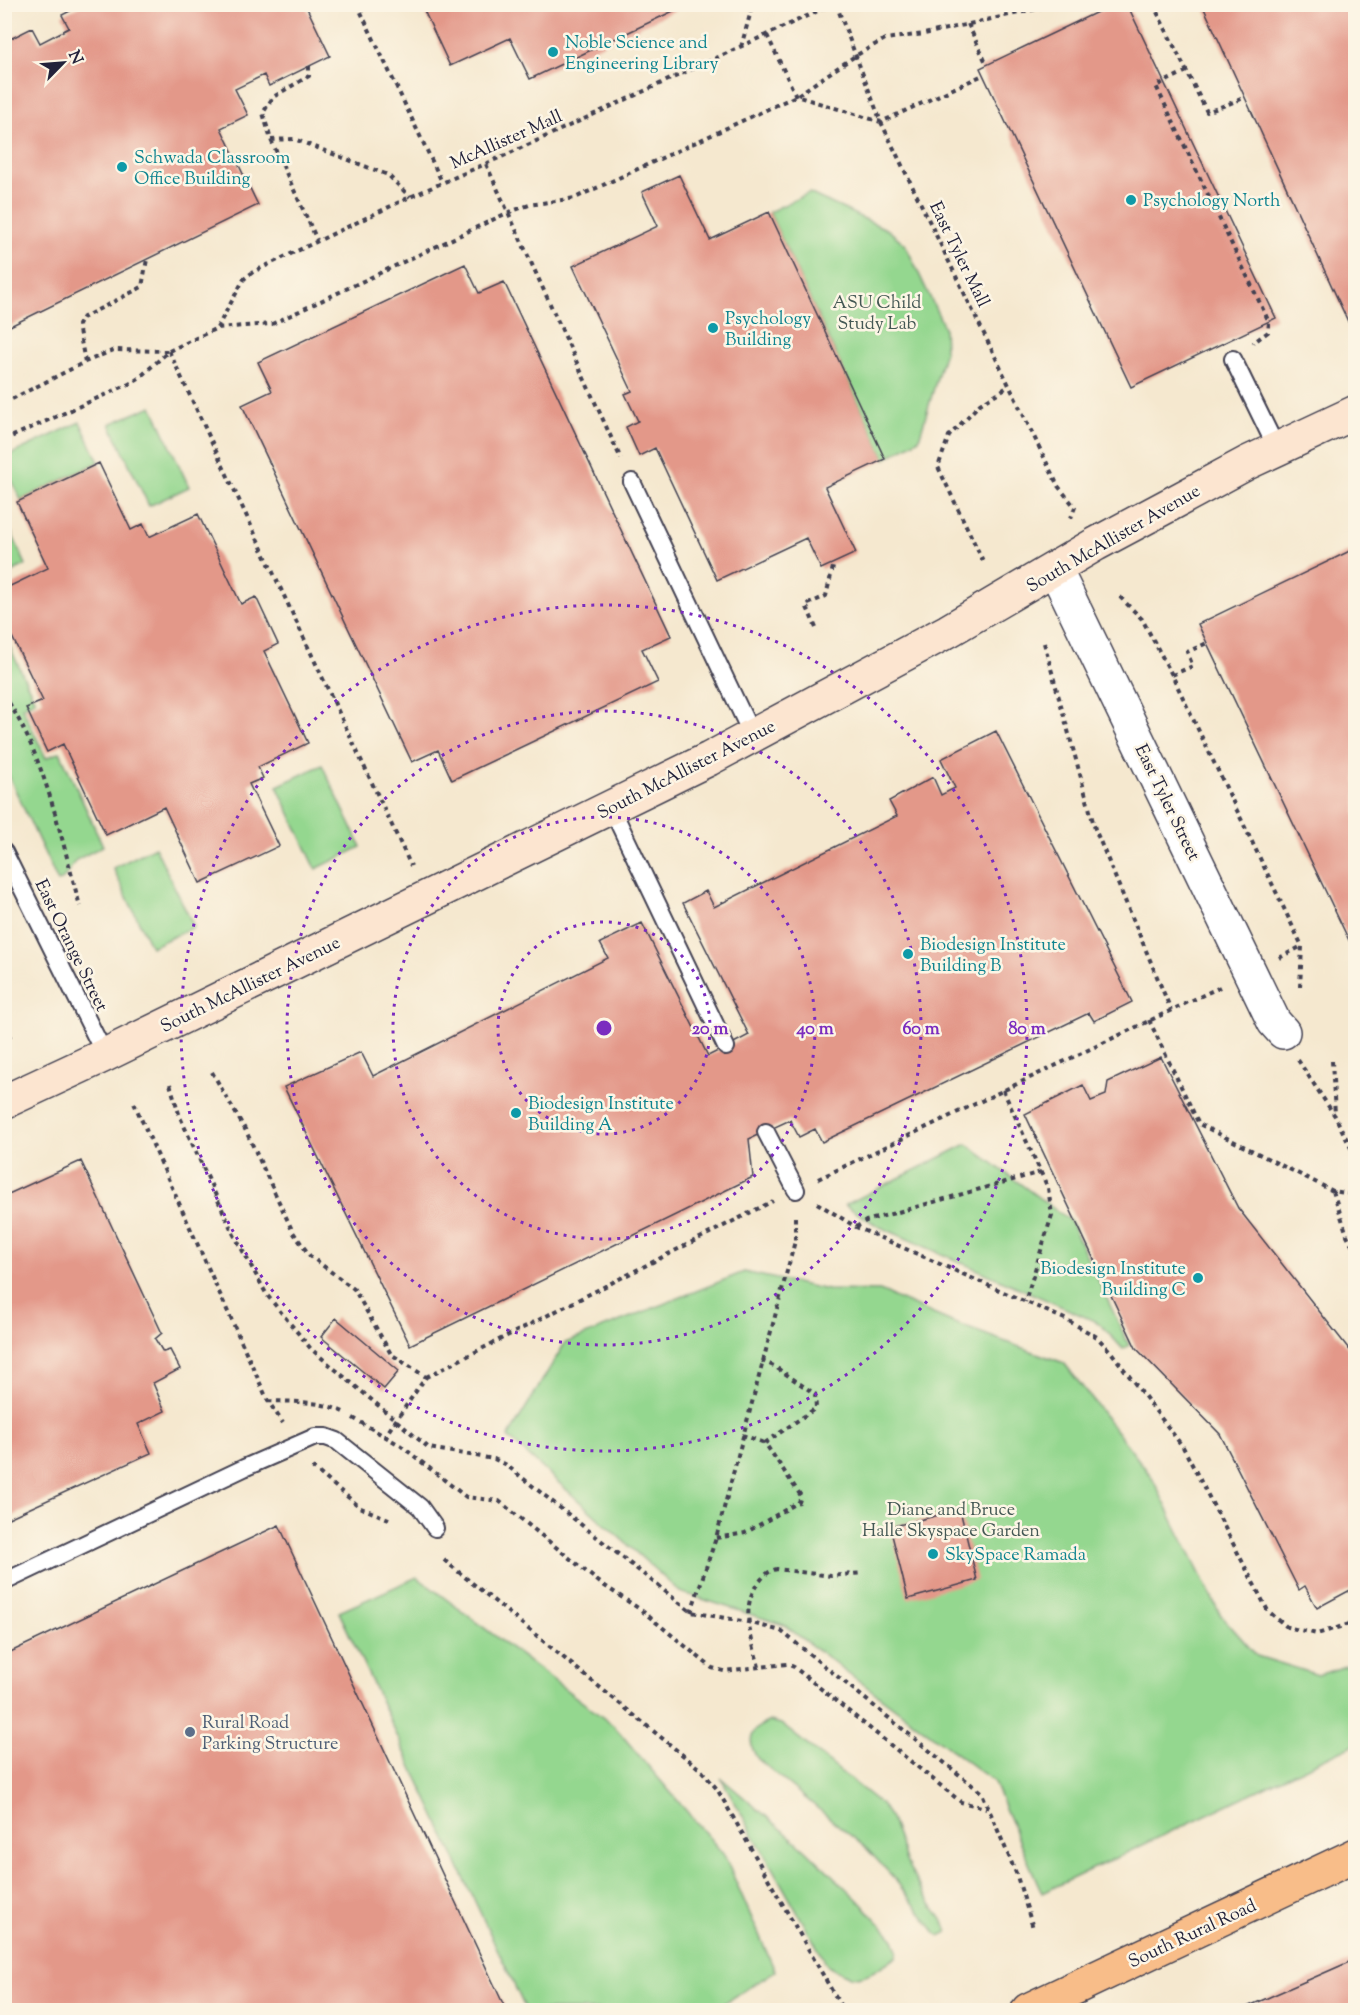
<svg xmlns="http://www.w3.org/2000/svg" width="1360" height="2015" viewBox="0 0 1360 2015" font-family="'Sorts Mill Goudy',serif">
	<style>
		.green { fill: #94d78f; stroke: #5b7c65; stroke-width: 1.5 }
		.building { fill: #e39889 }
		.lines { fill: none; stroke-linecap: round; stroke-linejoin: round }
		.lane-casing { stroke: #424051; stroke-width: 20 }
		.street-casing { stroke: #424051; stroke-width: 36 }
		.secondary-casing { stroke: #424051; stroke-width: 36 }
		.primary-casing { stroke: #424051; stroke-width: 36 }
		.path { stroke: #424051; stroke-width: 4; stroke-dasharray: 4.5 4.5; stroke-linecap: butt }
		.lane { stroke: #fff; stroke-width: 16 }
		.street { stroke: #fff; stroke-width: 33 }
		.secondary { stroke: #fce5d0; stroke-width: 33 }
		.primary { stroke: #f8bd89; stroke-width: 33 }
		.ring { fill: none; stroke: #7b2cbf; stroke-width: 3; stroke-dasharray: 3 6 }
		.culture-dot { fill: #0f9aa8; stroke: #fcf5e5; stroke-width: 2 }
		.service-dot { fill: #5c6f8a; stroke: #fcf5e5; stroke-width: 2 }
		.labels { text-anchor: middle; stroke-width: 5; stroke-linejoin: round; paint-order: stroke }
		.culture-label { font-size: 18px; fill: #0d838f; stroke: #fcf5e5; text-anchor: start }
		.street-label { font-size: 18px; fill: #22223b; stroke: #fcf5e5 }
		.park-label { font-size: 18px; fill: #445854; stroke: #fcf5e5 }
		.service-label { font-size: 18px; fill: #4e5e75; stroke: #fcf5e5; text-anchor: start }
		.centre { fill: #7b2cbf; stroke: #fcf5e5; stroke-width: 3 }
		.ring-label { font-size: 18px; text-anchor: middle; font-weight: bold; fill: #7b2cbf; stroke: #fcf5e5; stroke-width: 5; stroke-linejoin: round; paint-order: stroke }
	</style>
	<rect width="100%" height="100%" fill="#fcf5e5"/>
	<filter id="ink" filterUnits="userSpaceOnUse"><feTurbulence type="fractalNoise" baseFrequency=".0167" numOctaves="2"/><feDisplacementMap in="SourceGraphic" scale="12" xChannelSelector="R" yChannelSelector="G"/><feConvolveMatrix kernelMatrix="1 2 1 2 8 2 1 2 1" color-interpolation-filters="sRGB"/></filter>
	<filter id="wash" filterUnits="userSpaceOnUse"><feTurbulence type="fractalNoise" baseFrequency=".008" numOctaves="4" result="noise"/><feDisplacementMap in="SourceGraphic" scale="24" xChannelSelector="R" yChannelSelector="G"/><feGaussianBlur stdDeviation="1.35" result="paint"/><feColorMatrix in="noise" values="0 0 0 0 0 0 0 0 0 0 0 0 0 0 0 0 0 1.4 0 .05"/><feComposite in="paint" operator="in"/></filter>
	<g filter="url(#wash)">
		<rect width="100%" height="100%" fill="#f5e8cf"/>
		<path class="green" d="M809,193L888,230L905,244L944,327L945,351L919,439L885,459L769,212Z
			M152,406L189,487L149,506L110,424Z
			M80,422L99,462L21,500L5,466V457Z
			M5,519L26,565L5,575H4Z
			M5,637L35,701L22,707L46,758L60,752L103,846L76,860L63,879L58,882L5,768Z
			M322,765L361,847L316,869L277,786Z
			M155,847L194,927L151,947L113,868Z
			M967,1144L1070,1221L1129,1345L1123,1349L1099,1323L878,1226L845,1205Z
			M744,1272L828,1290L880,1291L954,1323L1064,1363L1151,1476L1220,1614L1257,1656L1318,1675L1355,1663V1744L1042,1893L993,1781L784,1625L680,1592L508,1437L565,1343Z
			M417,1577L614,1726L724,1855L775,1971L714,2010H526L339,1612Z
			M770,1721L781,1724L881,1804L891,1819L906,1861L917,1883L945,1924L948,1932L940,1936L937,1934L893,1877L867,1849L758,1759C746,1741 750,1729 770,1721Z
			M721,1778L805,1849L857,1899L894,1939L898,1950L896,1957C867,1975 860,1986 828,1966Z"/>
		<g id="blocks">
			<path class="building" d="M84,4H305L330,56L269,86L264,75L235,89L248,115L221,128L258,205L4,329V42L32,28L40,43L69,28L62,15Z
				M421,4H688L530,79L510,38L450,66Z
				M1114,4H1127L1276,318L1131,387L980,68Z
				M1202,4H1356V326L1351,328Z
				M679,175L710,240L769,212L885,459L825,487L856,553L821,569L806,538L717,580L655,448L639,456L626,427L638,421L625,394L632,391L573,266L658,226L642,192Z
				M465,264L479,293L504,282L671,636L642,649L658,682L452,780L438,750L412,762L242,405L272,391L258,362Z
				M99,463L131,530L143,524L149,537L198,514L241,604L256,597L278,644L264,651L308,743L258,767L263,778L249,784L279,846L200,883L164,807L106,835L63,744L47,752L26,708L43,701L4,620V589L48,568L17,502Z
				M1356,548V955L1198,624Z
				M996,731L1132,1002L1094,1021L1089,1013L822,1142L815,1129L799,1137L790,1120L749,1139L753,1177L410,1345L284,1087L361,1052L373,1076L608,958L600,943L642,923L708,1056L726,1047L749,1035L683,903L706,891L714,907L897,816L889,801L933,777L941,795L955,788L941,759Z
				M1161,1057L1238,1208L1356,1358V1587L1317,1608L1305,1586L1299,1590L1220,1434L1136,1348L1025,1114L1083,1085L1091,1101L1106,1095L1108,1082Z
				M81,1161L162,1333L155,1339L163,1352L170,1350L180,1369L153,1383L165,1411L138,1424L151,1453L4,1520V1196Z
				M336,1318L399,1371L384,1389L321,1337Z
				M960,1510L977,1580L908,1599L890,1527Z
				M279,1525L506,2010H4V1655Z
				M1356,1959V2010H1240Z"/>
		</g>
	</g>
	<g filter="url(#ink)">
		<use href="#blocks" fill-opacity="0" stroke="#424051" stroke-width="1.5"/>
		<g class="lines">
			<g class="lane-casing">
				<path id="lane" d="M1233,359L1277,449
					M632,482L753,737
					M611,807L726,1047
					M4,852L105,1055
					M766,1132L796,1190
					M4,1582L244,1468L315,1437H326L337,1441L420,1507L435,1528"/>
			</g>
			<g class="street-casing">
				<path id="street" d="M1055,569L1274,1022L1283,1032"/>
			</g>
			<g class="secondary-casing">
				<path id="secondary" d="M4,1102L105,1055L709,759L948,631L1096,544L1169,505L1247,463L1356,412"/>
			</g>
			<g class="primary-casing">
				<path id="primary" d="M1028,2010L1356,1855"/>
			</g>
			<path class="path" d="M62,4L68,12
				M357,4L442,182
				M836,4L881,122L1058,486L1075,507L1071,518
				M1153,4L1207,112L1244,98
				M968,24L987,65
				M767,35L796,96L881,122L983,75
				M741,47L753,4
				M309,66V76L273,97L263,113L271,140L317,240
				M1187,71L1156,86L1269,322L1268,332L1253,343
				M271,140L294,139L388,175L410,197
				M486,164L621,459
				M217,328L244,279L253,272L410,197L508,154L833,4
				M169,351L411,866
				M85,362L78,325L82,318L142,287L147,259
				M4,403L85,362L114,350L169,351
				M4,429L6,439
				M4,440L129,384L139,378L169,351L217,328L272,324L507,213L529,205L575,198L796,96L855,56L885,39L924,34L1059,4
				M983,561L938,467L949,436L980,404L1009,386
				M1120,597L1142,619L1172,675L1302,946L1300,987
				M816,628L806,605L826,596L834,563
				M1044,643L1095,829L1171,1010
				M1172,675L1193,666L1187,652L1207,643
				M4,695C46,758 60,835 80,906
				M1279,958L1302,946
				M1149,1020L1199,1124L1333,1191L1356,1195
				M4,1026L11,1039
				M1298,1060L1335,1116L1356,1158
				M1332,1061L1335,1115
				M212,1072L246,1131L293,1232L310,1256L354,1289L391,1354L426,1377L385,1436
				M170,1084L180,1117L233,1233L267,1295L311,1349L429,1448L494,1459L505,1464L691,1612L748,1622L781,1631L982,1793L1016,1873L1033,1928
				M1003,1090L1048,1188L1052,1215L1025,1302
				M134,1103L268,1401L283,1423
				M818,1179L1220,987
				M1333,1191L1347,1235L1356,1253
				M817,1203L856,1227L1067,1320L1097,1337L1111,1352L1183,1447L1268,1611L1287,1627L1317,1634L1356,1622
				M856,1227L866,1221L1041,1172
				M426,1377L773,1201
				M268,1401C294,1402 323,1400 347,1414
				M353,1418L400,1445L466,1497L499,1501L599,1582L641,1610L712,1668L724,1671L787,1664L794,1667L961,1802L986,1808
				M742,1435L765,1443
				M312,1467L361,1508L389,1519
				M716,1538L745,1533L799,1502L801,1496L765,1443L816,1408L815,1394L774,1366L762,1361
				M444,1560L701,1770L717,1789L843,2010
				M691,1612L716,1538L795,1241V1215
				M759,1667C752,1640 739,1606 759,1582C765,1575 768,1571 777,1569L831,1576L863,1573"/>
			<use href="#lane" class="lane"/>
			<use href="#street" class="street"/>
			<use href="#secondary" class="secondary"/>
			<use href="#primary" class="primary"/>
		</g>
	</g>
	<g class="ring">
		<circle cx="604" cy="1028" r="106"/>
		<circle cx="604" cy="1028" r="211"/>
		<circle cx="604" cy="1028" r="317"/>
		<circle cx="604" cy="1028" r="423"/>
	</g>
	<g class="culture-dot">
		<circle cx="553" cy="52" r="6"/>
		<circle cx="122" cy="167" r="6"/>
		<circle cx="1131" cy="200" r="6"/>
		<circle cx="713" cy="328" r="6"/>
		<circle cx="908" cy="954" r="6"/>
		<circle cx="516" cy="1113" r="6"/>
		<circle cx="1198" cy="1278" r="6"/>
		<circle cx="933" cy="1554" r="6"/>
	</g>
	<circle class="service-dot" cx="190" cy="1732" r="6"/>
	<g class="labels">
		<g class="culture-label">
			<text x="565" y="48">Noble Science and<tspan x="565" dy="21">Engineering Library</tspan></text>
			<text x="134" y="163">Schwada Classroom<tspan x="134" dy="21">Office Building</tspan></text>
			<text x="1143" y="206">Psychology North</text>
			<text x="725" y="324">Psychology<tspan x="725" dy="21">Building</tspan></text>
			<text x="920" y="950">Biodesign Institute<tspan x="920" dy="21">Building B</tspan></text>
			<text x="528" y="1109">Biodesign Institute<tspan x="528" dy="21">Building A</tspan></text>
			<text x="1186" y="1274" text-anchor="end">Biodesign Institute<tspan x="1186" dy="21">Building C</tspan></text>
			<text x="945" y="1560">SkySpace Ramada</text>
		</g>
		<g class="street-label">
			<text transform="translate(506 139) rotate(-24)" y="6">McAllister Mall</text>
			<text transform="translate(960 254) rotate(64)" y="6">East Tyler Mall</text>
			<text transform="translate(1113 538) rotate(-30)" y="6">South McAllister Avenue</text>
			<text transform="translate(686 769) rotate(-27)" y="6">South McAllister Avenue</text>
			<text transform="translate(1168 802) rotate(64)" y="6">East Tyler Street</text>
			<text transform="translate(72 945) rotate(64)" y="6">East Orange Street</text>
			<text transform="translate(250 984) rotate(-26)" y="6">South McAllister Avenue</text>
			<text transform="translate(1192 1933) rotate(-25)" y="6">South Rural Road</text>
		</g>
		<g class="park-label">
			<text x="877" y="308">ASU Child<tspan x="877" dy="21">Study Lab</tspan></text>
			<text x="951" y="1515">Diane and Bruce<tspan x="951" dy="21">Halle Skyspace Garden</tspan></text>
		</g>
		<g class="service-label">
			<text x="202" y="1728">Rural Road<tspan x="202" dy="21">Parking Structure</tspan></text>
		</g>
	</g>
	<circle cx="604" cy="1028" r="9" class="centre"/>
	<g class="ring-label">
		<text x="710" y="1034">20 m</text>
		<text x="815" y="1034">40 m</text>
		<text x="921" y="1034">60 m</text>
		<text x="1027" y="1034">80 m</text>
	</g>
	<rect width="1360" height="2015" fill="none" stroke="#fcf5e5" stroke-width="24"/>
	<g transform="translate(63 63) rotate(65)" stroke="#fcf5e5" stroke-width="4.5" paint-order="stroke">
	<path d="M0-4.5L10 22L0 15L-10 22Z" fill="#22223b"/>
	<text y="-9" font-size="16" font-weight="bold" text-anchor="middle" fill="#22223b">N</text>
	</g>
</svg>
